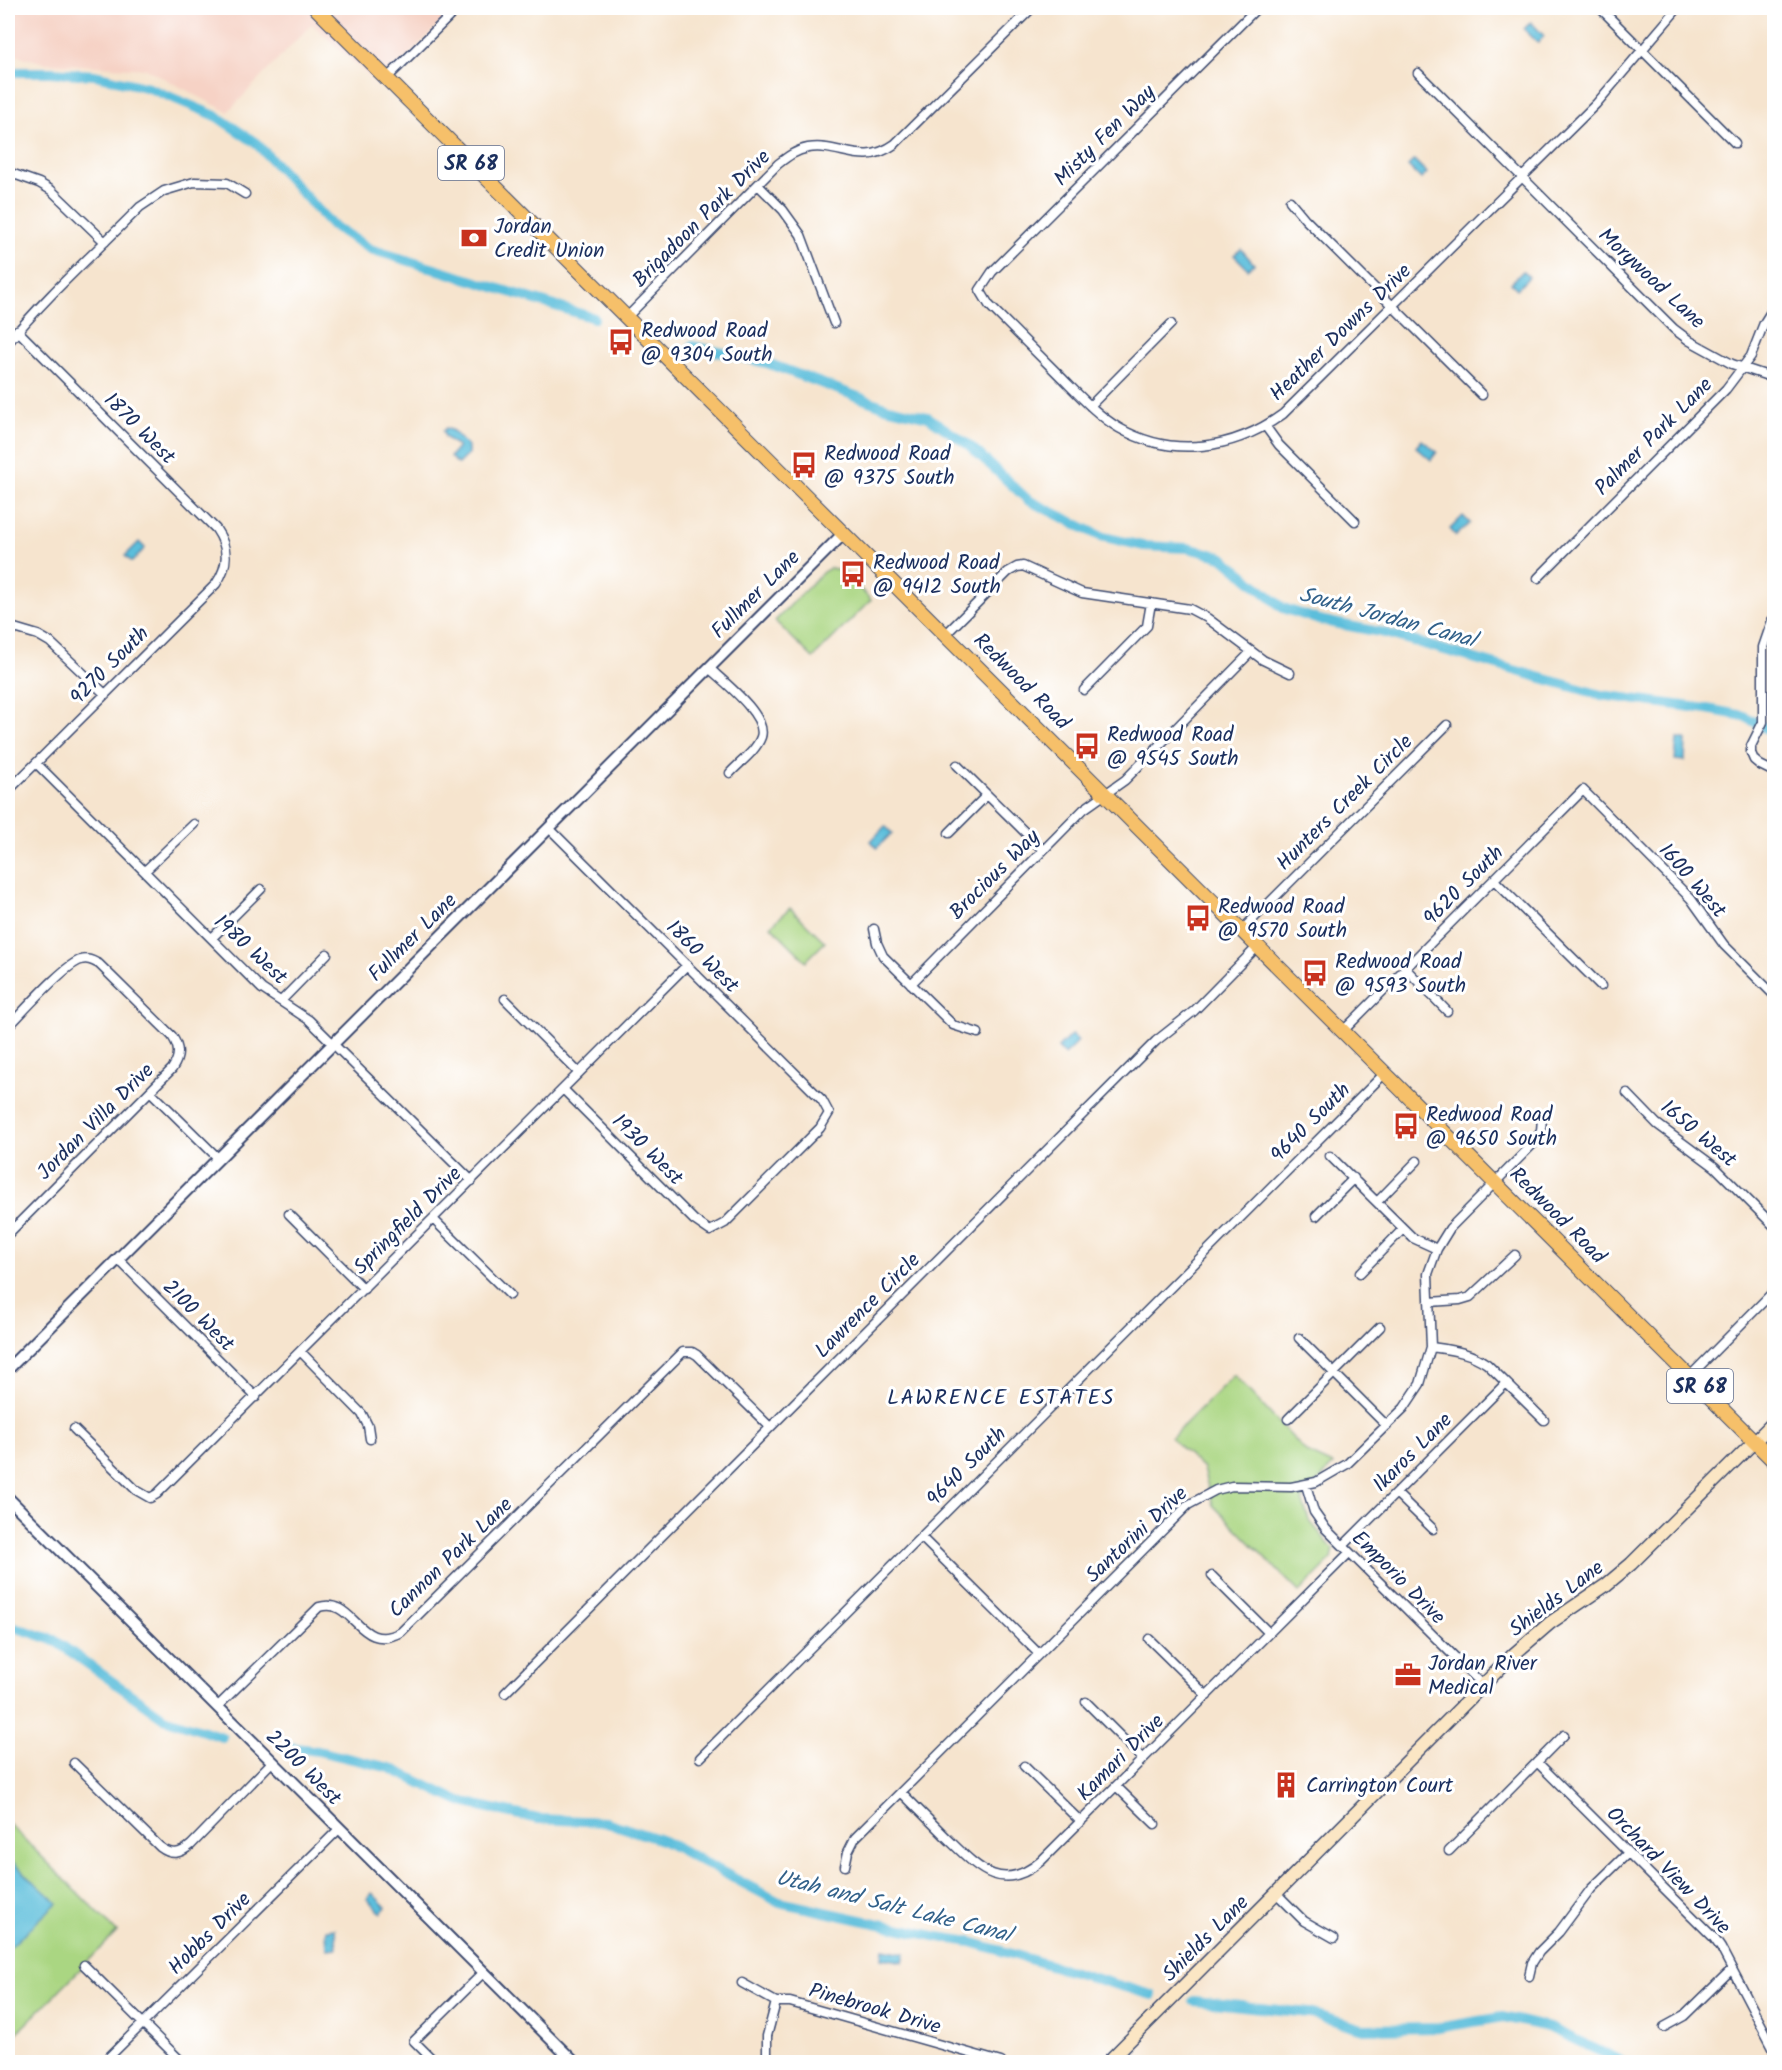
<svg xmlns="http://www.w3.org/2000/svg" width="1782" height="2070" viewBox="0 0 1782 2070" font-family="Kalam,sans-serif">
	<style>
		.built { fill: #f6d2c5 }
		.green { fill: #aad682; stroke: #628270; stroke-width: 1.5 }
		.water { fill: #5cbedb; stroke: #3c769c; stroke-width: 1.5 }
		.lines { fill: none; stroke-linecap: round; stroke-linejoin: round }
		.canal { stroke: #5cbedb; stroke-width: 10 }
		.minor-casing { stroke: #3c4a6f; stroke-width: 11 }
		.tertiary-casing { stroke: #3c4a6f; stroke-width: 14 }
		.secondary-casing { stroke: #3c4a6f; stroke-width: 15 }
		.primary-casing { stroke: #3c4a6f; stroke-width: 16 }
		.minor { stroke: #fff; stroke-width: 8 }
		.tertiary { stroke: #fff; stroke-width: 10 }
		.secondary { stroke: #fbe6c4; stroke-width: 12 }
		.primary { stroke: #f6c06b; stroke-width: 14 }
		.labels { text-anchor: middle; stroke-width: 6; stroke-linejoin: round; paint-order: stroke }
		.shield { fill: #fff; stroke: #5f6d8e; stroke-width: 1.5 }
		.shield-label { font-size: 20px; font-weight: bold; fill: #1b2f5e }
		.street-label { font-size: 21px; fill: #1b2f5e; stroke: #fff }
		.poi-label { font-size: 21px; fill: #1b2f5e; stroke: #fff; text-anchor: start }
		.water-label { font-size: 22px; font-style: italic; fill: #32618a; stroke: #fff }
		.neighbourhood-label { font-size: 22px; letter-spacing: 1.5px; fill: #1b2f5e; stroke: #fff }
	</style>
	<rect width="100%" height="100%" fill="#fff"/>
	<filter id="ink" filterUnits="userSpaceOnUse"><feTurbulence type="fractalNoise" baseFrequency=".0167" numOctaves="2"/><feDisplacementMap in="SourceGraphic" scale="12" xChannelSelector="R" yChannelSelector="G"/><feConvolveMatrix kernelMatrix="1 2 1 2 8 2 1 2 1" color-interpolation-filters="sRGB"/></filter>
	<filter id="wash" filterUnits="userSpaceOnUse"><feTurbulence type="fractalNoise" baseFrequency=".008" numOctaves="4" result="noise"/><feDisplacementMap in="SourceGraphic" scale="24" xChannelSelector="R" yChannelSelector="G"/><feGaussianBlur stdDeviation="1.35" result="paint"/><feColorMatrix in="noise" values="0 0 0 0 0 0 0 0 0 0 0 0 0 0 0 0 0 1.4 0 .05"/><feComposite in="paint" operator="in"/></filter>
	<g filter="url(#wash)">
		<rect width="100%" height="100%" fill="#f6e4ce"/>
		<path class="built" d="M8,8H456L378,85L312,24L228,112L146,69L45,63L8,53Z"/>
		<path class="green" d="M830,568L842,570L871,600L813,658L775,621L823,572Z
			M790,908L825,942L806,961L771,926Z
			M1234,1375L1307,1453L1333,1465L1302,1500L1309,1520L1333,1549L1331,1560L1299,1592L1213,1505L1203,1469L1171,1438Z
			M8,1823L117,1932L8,2042Z"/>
		<path class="water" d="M1531,22L1544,36L1538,43L1524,29Z
			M1414,160L1427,173L1421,179L1408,166Z
			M1241,249L1254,264L1248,269L1234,255Z
			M1523,271L1529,277L1517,289L1511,283Z
			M446,428L453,431L468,447V454L458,464L450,457L458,447L445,437L443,431Z
			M1422,440L1437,452L1431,460L1416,447Z
			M1463,516L1470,523L1456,536L1450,529Z
			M139,542L145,548L132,562L125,556Z
			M1677,739H1686L1685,761L1675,760Z
			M885,826L892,833L877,848L871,841Z
			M1072,1034L1078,1041L1065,1055L1058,1048Z
			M8,1858L57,1903L8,1949Z
			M372,1893L386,1907L381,1913L367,1899Z
			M335,1929L337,1948L327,1949L326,1930Z
			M883,1949L905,1953L903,1962L882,1958Z"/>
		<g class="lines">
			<path class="canal" d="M8,72H50L95,75L149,88L216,116L256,143L332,225L370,249L594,318
				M692,346L767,363L885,407L928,417L970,446L1028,500L1100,536L1143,546L1188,548L1222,557L1283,608L1319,620L1385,633L1601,695L1707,709L1744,716L1774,733
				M8,1625L54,1640L164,1718L222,1737
				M289,1747L318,1751L390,1768L458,1801L538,1819L606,1822L664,1841L779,1902L939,1937L971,1942L1152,1995
				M1194,2001L1309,2013L1363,2029L1437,2028L1503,2017L1550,2028L1623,2062"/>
		</g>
	</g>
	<g filter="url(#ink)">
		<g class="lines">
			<g class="minor-casing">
				<path id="minor" d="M1257,8L992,272L980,290L989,305C1013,329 1037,353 1061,377C1079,395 1097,415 1119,428C1173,459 1235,449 1283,414L1596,104L1678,8
					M1600,8L1735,143
					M1418,73L1674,329L1690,341L1732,364L1774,378
					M387,78L458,8
					M8,172L39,183L51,190L105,242
					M758,185L783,210L801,235L834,323
					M1290,201L1305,219L1482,395
					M627,317L778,164C787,157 796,150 808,148C842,143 861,168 895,144L1032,8
					M8,343C48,294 96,252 140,207L164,191L194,182L227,183L245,194
					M1090,406L1171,324
					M1266,427L1279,445L1355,521
					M1538,578L1726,389L1751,356L1764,323L1774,307
					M1774,615L1763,647V722L1751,746V753L1754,760L1760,765L1774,772
					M11,627L38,635L50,642L105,694
					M945,635L1008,572L1017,567L1023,566L1082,593L1190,609L1207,618L1263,660L1290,673
					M709,668C724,682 768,716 761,737C756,751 740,762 730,773
					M1084,690L1147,626L1151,603
					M36,763L262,989L309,1020L472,1181
					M957,765L1043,850
					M8,791L216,584C229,565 229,548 216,529L17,330
					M549,828L822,1100L829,1113L820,1128L725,1223L710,1231L694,1220L563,1089
					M949,833L987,795
					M145,871L194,824
					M1494,880L1601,986
					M874,929L877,943L883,956L953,1025L978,1033
					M1242,930L1447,725
					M212,938L261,889
					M1405,968L1447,1011
					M911,984L1084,809L1125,780L1251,652
					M505,999L579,1073
					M281,1001L327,954
					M8,1027C22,1013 65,964 81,960C88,958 93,961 99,964L172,1036C180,1048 180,1057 172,1069L8,1234
					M1343,1031L1583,790L1691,899L1724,945L1774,995
					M150,1091L218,1158
					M1627,1093L1657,1124L1715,1167L1774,1226
					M1330,1156L1413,1238L1437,1249
					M1377,1202L1417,1161
					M289,1214L364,1289
					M1316,1216L1354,1178
					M433,1219L510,1295
					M118,1259L256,1397
					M1360,1273L1403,1229
					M1429,1302L1460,1300L1470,1297L1515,1255
					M1299,1338L1387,1426
					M1431,1347C1452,1350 1470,1352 1487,1364L1544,1420
					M301,1352L362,1414L368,1426L370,1439
					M1690,1376L1774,1291
					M1288,1419L1380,1327
					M74,1429L136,1490L150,1498L157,1494L687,965
					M1306,1485L1314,1512L1326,1529L1483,1685
					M1396,1493L1433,1529
					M921,1537L1039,1654
					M1343,1546L1506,1383
					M1212,1576L1269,1633
					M1149,1639L1207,1696
					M505,1693L1156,1041L1194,1011L1258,946
					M1086,1702L1143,1759
					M217,1707L319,1607C354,1596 359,1655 401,1632L683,1352H692L697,1355L770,1427
					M700,1758L1385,1073
					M1537,1762L1714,1938L1721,1948L1774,2049
					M74,1763L160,1847C172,1856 180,1854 191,1845L272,1762
					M1024,1766L1081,1822
					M1116,1786L1155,1824
					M901,1792C916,1807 932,1823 947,1838C977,1867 1001,1895 1041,1861L1349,1553
					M1449,1851L1564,1735
					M845,1866L848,1852L855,1838L1188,1505L1216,1490L1232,1486L1291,1487L1316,1482L1347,1464L1404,1408L1420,1384L1431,1347L1428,1274L1437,1249L1450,1228L1535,1142L1541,1131L1542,1118
					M1277,1894L1304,1921L1334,1938
					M84,1965L182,2062
					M1529,1976L1532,1963L1539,1952L1559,1932L1591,1889L1628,1853
					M742,1983L776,2002H790L1001,2062
					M1664,2027L1684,2016L1732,1969
					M104,2062L339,1829
					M435,2062L414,2041L483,1973
					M767,2062V2036L776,2002"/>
			</g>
			<g class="tertiary-casing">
				<path id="tertiary" d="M8,1369L844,533
					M8,1498L574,2062"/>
			</g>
			<g class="secondary-casing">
				<path id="secondary" d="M1108,2062L1513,1655L1550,1623L1606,1585L1631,1564L1774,1422"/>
			</g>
			<g class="primary-casing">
				<path id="primary" d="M316,8L1774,1461"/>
			</g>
			<use href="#minor" class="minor"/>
			<use href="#tertiary" class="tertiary"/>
			<use href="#secondary" class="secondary"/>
			<use href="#primary" class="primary"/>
		</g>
	</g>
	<defs>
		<g id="bank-bare" transform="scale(2.07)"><path d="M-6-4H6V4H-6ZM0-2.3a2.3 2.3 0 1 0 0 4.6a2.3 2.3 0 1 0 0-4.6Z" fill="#c8321e" stroke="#fff" stroke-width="2.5" paint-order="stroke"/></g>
		<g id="bus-bare" transform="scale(2.07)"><path d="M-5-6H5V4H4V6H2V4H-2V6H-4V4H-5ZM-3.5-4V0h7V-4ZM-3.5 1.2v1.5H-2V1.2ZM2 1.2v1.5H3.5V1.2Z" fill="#c8321e" stroke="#fff" stroke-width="2.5" paint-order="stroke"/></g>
		<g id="office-bare" transform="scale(2.07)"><path d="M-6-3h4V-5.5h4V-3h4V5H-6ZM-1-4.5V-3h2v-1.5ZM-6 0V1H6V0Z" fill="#c8321e" stroke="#fff" stroke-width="2.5" paint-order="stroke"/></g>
		<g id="building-bare" transform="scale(2.07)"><path d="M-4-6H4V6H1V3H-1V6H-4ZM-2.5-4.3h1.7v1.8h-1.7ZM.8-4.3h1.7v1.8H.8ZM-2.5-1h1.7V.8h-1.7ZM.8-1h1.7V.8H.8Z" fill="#c8321e" stroke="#fff" stroke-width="2.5" paint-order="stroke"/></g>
	</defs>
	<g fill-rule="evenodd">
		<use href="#bank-bare" x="474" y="238"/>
		<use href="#bus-bare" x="621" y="342"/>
		<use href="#bus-bare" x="804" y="465"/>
		<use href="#bus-bare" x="853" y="574"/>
		<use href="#bus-bare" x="1087" y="746"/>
		<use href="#bus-bare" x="1198" y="918"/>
		<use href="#bus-bare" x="1315" y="973"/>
		<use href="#bus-bare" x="1406" y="1126"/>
		<use href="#office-bare" x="1408" y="1675"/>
		<use href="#building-bare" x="1286" y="1785"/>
	</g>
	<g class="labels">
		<g class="shield">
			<rect x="438" y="146" width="66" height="34" rx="4.5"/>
			<rect x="1667" y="1369" width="66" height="34" rx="4.5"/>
		</g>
		<g class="shield-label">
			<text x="471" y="170">SR 68</text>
			<text x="1700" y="1393">SR 68</text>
		</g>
		<g class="street-label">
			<text transform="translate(1104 135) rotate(-45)" y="7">Misty Fen Way</text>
			<text transform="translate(701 218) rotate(-45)" y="7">Brigadoon Park Drive</text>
			<text transform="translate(1652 278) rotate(43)" y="7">Morywood Lane</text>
			<text transform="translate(1340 332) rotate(-44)" y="7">Heather Downs Drive</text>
			<text transform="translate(140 428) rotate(45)" y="7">1870 West</text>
			<text transform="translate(1653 436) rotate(-45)" y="7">Palmer Park Lane</text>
			<text transform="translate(755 594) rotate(-45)" y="7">Fullmer Lane</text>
			<text transform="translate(109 665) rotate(-45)" y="7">9270 South</text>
			<text transform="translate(1022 681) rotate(45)" y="7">Redwood Road</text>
			<text transform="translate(1344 802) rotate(-45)" y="7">Hunters Creek Circle</text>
			<text transform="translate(994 874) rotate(-45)" y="7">Brocious Way</text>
			<text transform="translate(1693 880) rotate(49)" y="7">1600 West</text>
			<text transform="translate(1463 885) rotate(-45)" y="7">9620 South</text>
			<text transform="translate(412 937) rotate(-45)" y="7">Fullmer Lane</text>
			<text transform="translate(251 949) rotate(43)" y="7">1980 West</text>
			<text transform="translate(703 956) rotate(45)" y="7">1860 West</text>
			<text transform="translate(95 1121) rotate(-45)" y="7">Jordan Villa Drive</text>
			<text transform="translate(1310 1122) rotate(-45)" y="7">9640 South</text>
			<text transform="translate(1699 1133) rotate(40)" y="7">1650 West</text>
			<text transform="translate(648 1149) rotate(45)" y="7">1930 West</text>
			<text transform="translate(1558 1215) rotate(45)" y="7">Redwood Road</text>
			<text transform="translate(407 1220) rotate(-45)" y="7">Springfield Drive</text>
			<text transform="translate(867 1305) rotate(-45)" y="7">Lawrence Circle</text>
			<text transform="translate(199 1315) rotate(45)" y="7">2100 West</text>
			<text transform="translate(1412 1452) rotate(-45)" y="7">Ikaros Lane</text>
			<text transform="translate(966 1466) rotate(-45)" y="7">9640 South</text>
			<text transform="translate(1136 1534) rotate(-43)" y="7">Santorini Drive</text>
			<text transform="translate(450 1557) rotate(-44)" y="7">Cannon Park Lane</text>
			<text transform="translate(1399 1577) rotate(45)" y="7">Emporio Drive</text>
			<text transform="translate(1556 1598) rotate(-37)" y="7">Shields Lane</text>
			<text transform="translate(1120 1757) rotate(-45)" y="7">Kamari Drive</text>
			<text transform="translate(304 1767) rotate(45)" y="7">2200 West</text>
			<text transform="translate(1669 1870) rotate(46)" y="7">Orchard View Drive</text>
			<text transform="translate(209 1933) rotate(-45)" y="7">Hobbs Drive</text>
			<text transform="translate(1205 1938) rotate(-45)" y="7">Shields Lane</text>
			<text transform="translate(875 2008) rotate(16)" y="7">Pinebrook Drive</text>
		</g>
		<g class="poi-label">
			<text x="494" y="233">Jordan<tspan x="494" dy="24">Credit Union</tspan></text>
			<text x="641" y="337">Redwood Road<tspan x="641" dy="24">@ 9304 South</tspan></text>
			<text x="824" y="460">Redwood Road<tspan x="824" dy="24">@ 9375 South</tspan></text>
			<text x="873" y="569">Redwood Road<tspan x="873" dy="24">@ 9412 South</tspan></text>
			<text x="1107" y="741">Redwood Road<tspan x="1107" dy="24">@ 9545 South</tspan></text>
			<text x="1218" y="913">Redwood Road<tspan x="1218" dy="24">@ 9570 South</tspan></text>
			<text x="1335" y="968">Redwood Road<tspan x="1335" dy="24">@ 9593 South</tspan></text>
			<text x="1426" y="1121">Redwood Road<tspan x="1426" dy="24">@ 9650 South</tspan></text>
			<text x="1428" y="1670">Jordan River<tspan x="1428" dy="24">Medical</tspan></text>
			<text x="1306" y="1792">Carrington Court</text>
		</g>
		<g class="water-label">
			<text transform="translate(1388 616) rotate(15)" y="8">South Jordan Canal</text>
			<text transform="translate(894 1905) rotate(14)" y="8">Utah and Salt Lake Canal</text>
		</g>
		<g class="neighbourhood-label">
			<text x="1001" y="1404">LAWRENCE ESTATES</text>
		</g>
	</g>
	<rect width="1782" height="2070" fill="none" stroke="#fff" stroke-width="30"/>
</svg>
